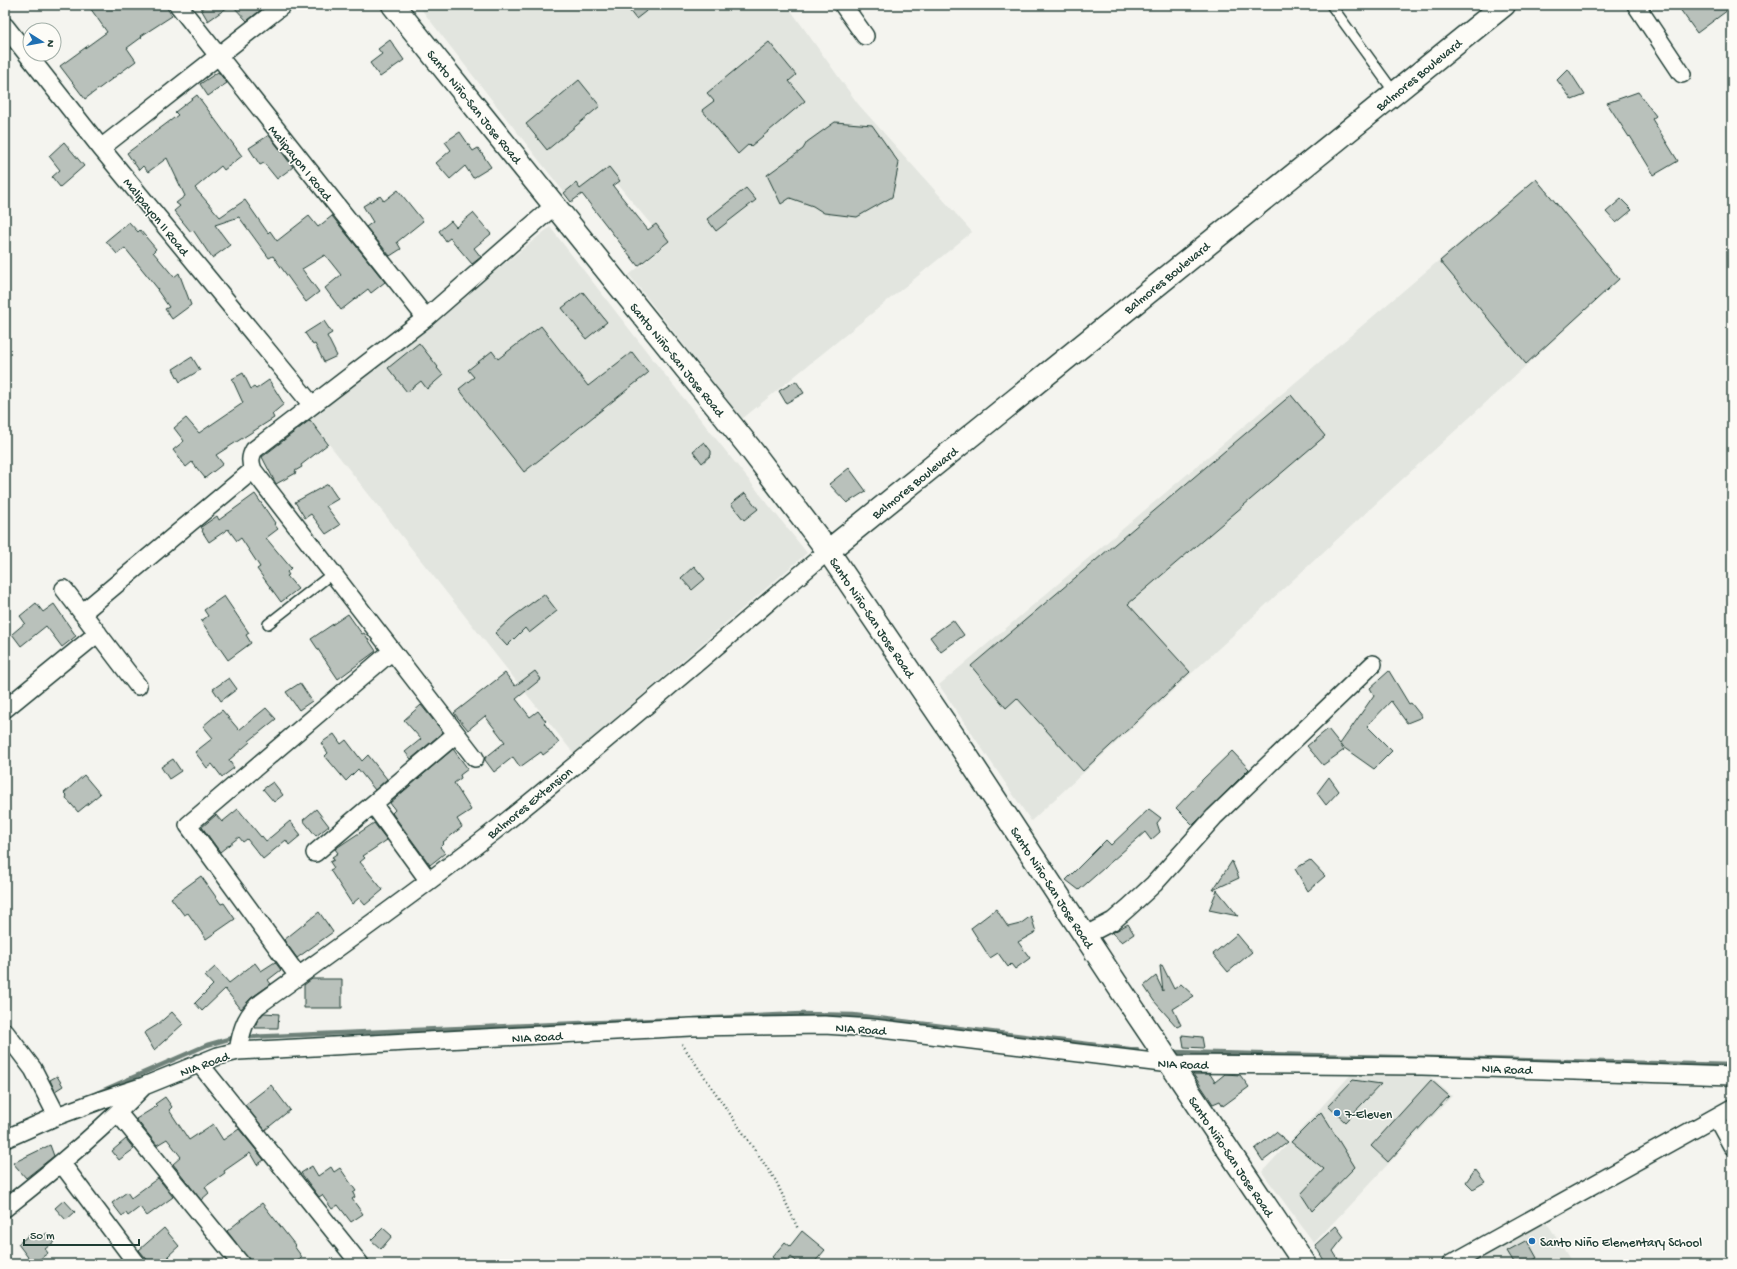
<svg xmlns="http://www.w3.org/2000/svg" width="1737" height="1269" viewBox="0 0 1737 1269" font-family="'Gochi Hand',sans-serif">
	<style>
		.built { fill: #e2e5df }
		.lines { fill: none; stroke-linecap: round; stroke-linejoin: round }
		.stream { stroke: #6e8179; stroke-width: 4.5 }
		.building { fill: #b9c1bb; stroke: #1f3d34 }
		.service-casing { stroke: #1f3d34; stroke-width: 12 }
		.minor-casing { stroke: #1f3d34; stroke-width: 20 }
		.secondary-casing { stroke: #1f3d34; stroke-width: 25 }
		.path { stroke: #1f3d34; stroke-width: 2.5; stroke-dasharray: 1 3; stroke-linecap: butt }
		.service { stroke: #fdfcf7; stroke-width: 9 }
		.minor { stroke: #fdfcf7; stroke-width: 17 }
		.secondary { stroke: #fdfcf7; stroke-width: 22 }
		.poi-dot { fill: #1f6fb2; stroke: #fdfcf7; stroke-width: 1.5 }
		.labels { text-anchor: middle; stroke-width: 3; stroke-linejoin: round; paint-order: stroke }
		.street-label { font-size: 13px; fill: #1f3d34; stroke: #fdfcf7 }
		.poi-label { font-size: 13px; fill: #1f3d34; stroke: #fdfcf7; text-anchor: start }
	</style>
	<rect width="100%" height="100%" fill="#f4f4ef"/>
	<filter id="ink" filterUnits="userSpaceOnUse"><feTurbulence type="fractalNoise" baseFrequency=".025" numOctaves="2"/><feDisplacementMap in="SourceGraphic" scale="8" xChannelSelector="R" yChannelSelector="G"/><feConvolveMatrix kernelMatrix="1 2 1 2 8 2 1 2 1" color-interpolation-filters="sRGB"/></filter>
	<g filter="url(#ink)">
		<path class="built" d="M418,5H787L858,104L972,232L742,419L629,275L667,244L606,170L570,200Z
			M1536,178L1620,279L1031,821L939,685Z
			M550,227L658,366L807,553L574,754L310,420Z
			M1355,1070L1425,1072L1452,1096L1314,1243L1262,1172Z
			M1544,1218L1573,1264H1468Z"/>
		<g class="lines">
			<path class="stream" d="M694,1019L802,1014L853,1015L1137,1050
				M249,1037L679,1019
				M1174,1052L1732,1065
				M97,1093L207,1045L232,1038"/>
		</g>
		<path class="building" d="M88,5H165L172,16L141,36L142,37L127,48L136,61L85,99L60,66L107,32Z
			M207,5H231L208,21L201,9Z
			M232,5H267L247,21Z
			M625,5H654L636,19Z
			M1677,5H1732V7L1697,33Z
			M390,40L404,60L380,77L370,63L382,54L378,49Z
			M769,42L796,75L789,81L805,101L751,146L749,144L738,154L702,110L714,101L707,93Z
			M1568,69L1585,95L1572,100L1557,80Z
			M218,72L227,83L208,96L200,84Z
			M579,80L600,106L547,150L526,124Z
			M1638,92L1656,116L1652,119L1678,161L1654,175L1630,136L1629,137L1607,103Z
			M197,95L242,156L224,170L221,166L195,188L220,217L245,200L268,233L270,231L277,241L309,216L318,227L332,216L385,282L371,293L368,289L341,310L325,288L341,275L325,255L302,269L319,292L306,302L273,256L269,258L239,217L215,225L230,245L212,258L193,230L191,232L174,211L180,206L176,203L185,196L167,158L148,172L143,166L139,170L127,153L178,115L175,112Z
			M835,122L872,125L899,163L892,197L857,217L824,213L813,206L790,198L781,204L767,175L803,149L807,142Z
			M460,132L473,151L478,148L491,167L473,178L465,166L450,179L436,163L451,150L445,142Z
			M269,135L293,167L277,179L264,163L260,165L249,148Z
			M64,142L84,166L60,187L52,177L60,170L49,156Z
			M609,167L620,181L613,186L648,230L656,224L669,241L638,266L582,194L571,202L564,193L576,183L580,189Z
			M1536,179L1619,279L1526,364L1440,261Z
			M746,188L756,200L716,231L707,219Z
			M398,190L423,221L397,242L401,249L390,256L366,227L373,222L363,206L380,196L384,201Z
			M1621,199L1632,210L1616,223L1606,212Z
			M473,213L491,234L474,248L481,257L472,264L450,238L446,241L439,231L451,221L456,227Z
			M129,222L138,232L140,230L156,249L153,252L174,277L179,273L191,305L172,319L165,309L169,307L157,290L158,289L125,248L117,254L106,241Z
			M583,292L607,322L586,339L562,308Z
			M324,321L332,333L327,336L337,356L324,362L315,344L313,345L305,333Z
			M541,326L588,386L632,352L648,373L524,472L459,389L474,377L468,370L492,351L498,359Z
			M419,343L438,367L437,368L443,375L427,389L421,381L407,392L388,368Z
			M192,357L200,370L180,382L173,369Z
			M243,373L251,389L254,387L256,389L269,380L284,404L272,414L274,418L216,455L223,464L205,478L192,462L186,467L173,450L184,441L174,428L186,418L199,433L243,403L232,379Z
			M796,381L804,393L786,403L779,391Z
			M1291,395L1325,436L1128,604L1190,672L1083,771L1017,698L1006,708L971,666Z
			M310,420L328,444L301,465L302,467L295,471L296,473L276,484L262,457Z
			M704,442L711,451V455L702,463L693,451Z
			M849,468L866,491L847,503L829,484Z
			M328,484L338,499L326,506L340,525L326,534L311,514L305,518L295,502Z
			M745,493L758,509L744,520L731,504Z
			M255,494L275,523L274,524L278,529L266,538L291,568L287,572L289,575L287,576L298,589L281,602L257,569L260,567L241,538L237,541L228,529L209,542L202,531L203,530L201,527L217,516L219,520Z
			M694,566L705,579L692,590L681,578Z
			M544,594L557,611L529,633L525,628L507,646L495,633L510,619Z
			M224,596L249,633L246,635L251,643L228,660L201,621L208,616L204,610Z
			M36,603L43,612L54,604L76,636L62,647L46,626L21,646L12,634L25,623L20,616Z
			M348,614L362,634L364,633L376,651L338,679L311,639Z
			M953,620L964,635L941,652L930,637Z
			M535,671L541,679L516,699L530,717L538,711L546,721L544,723L559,743L543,755L541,752L520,767L513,757L494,772L485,760V758L505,742L485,716L468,730L454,713L505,673L515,686Z
			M1389,671L1409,704L1411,703L1422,717L1407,723L1391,701L1367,726L1392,751L1374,769L1340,745L1344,750L1323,765L1307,746L1328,729L1340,744L1374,695L1370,688Z
			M229,678L237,689L221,701L213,689Z
			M300,683L312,701L299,710L286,692Z
			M421,705L443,732L411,759L405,752L421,739L404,720Z
			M266,708L276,719L249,741L250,742L229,760L234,768L222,777L212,764L207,768L195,752L213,738L203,726L222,710L239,730Z
			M334,734L341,744L346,740L362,761L368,755L387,779L375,790L358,769L346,781L325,756L328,753L321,743Z
			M453,749L468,769L460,775L461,778L454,783L471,810L457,819L462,827L443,842L444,843L440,847L445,853L430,865L392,813L395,810L390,803Z
			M1232,751L1249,769L1193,825L1176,808L1203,779Z
			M173,759L181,771L169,779L161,767Z
			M84,775L100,794L78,812L66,798L67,796L64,793Z
			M1329,777L1339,791L1326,805L1317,793Z
			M273,782L283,795L274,802L263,789Z
			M238,809L261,837L262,836L266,841L290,821L301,835L289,845L286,840L263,859L247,839L243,842L239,837L220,852L202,827L216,815L222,822Z
			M316,809L329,826L316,836L303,820Z
			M1149,809L1161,818L1157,823L1160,832L1151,840L1145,832L1079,890L1066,880L1106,840L1111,845Z
			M374,823L387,840L363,856L365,858L360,862L383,890L365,905L359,898L352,904L330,870L334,868L330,862L334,860L332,857L338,853L335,849Z
			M1310,860L1325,876L1308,891L1295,869Z
			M1232,861L1239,878L1213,890Z
			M201,876L221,904L224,903L235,919L206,939L188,913L184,915L171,898Z
			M1217,890L1238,916L1209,910Z
			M996,909L1008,927L1020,924L1031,916L1036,932L1018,942L1030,958L1015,969L1011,964L1008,967L998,953L990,958L971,928Z
			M319,912L333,932L297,958L284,940Z
			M1128,924L1134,934L1122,942L1112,933Z
			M1237,934L1252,952L1228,972L1213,954Z
			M275,962L281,970L268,980L271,984L251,998L241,1009L225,989L202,1011L195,1003L213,985L205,976L215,967L229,983L255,963L261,971Z
			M1162,965L1174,989L1181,984L1194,996L1173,1009L1181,1025L1177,1027L1154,1001L1144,986L1156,976L1163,991L1160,966Z
			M312,979H342V1008H304V985Z
			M172,1012L183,1024L154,1050L144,1033L157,1025Z
			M264,1013L279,1014L278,1028H255L257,1021Z
			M1182,1035L1202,1037L1204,1048L1184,1047Z
			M1193,1074H1210L1215,1082L1225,1074L1240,1075L1249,1087L1223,1106L1220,1101L1213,1104Z
			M57,1076L63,1086L55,1091L50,1080Z
			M1353,1080L1381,1084L1345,1122L1328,1106Z
			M1431,1080L1449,1096L1388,1162L1371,1146Z
			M271,1085L290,1110L265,1130L245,1105Z
			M165,1097L172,1107L169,1110L189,1140L213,1124L223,1140L239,1129L264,1160L257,1165L250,1153L224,1171L225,1173L205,1187L209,1193L201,1200L173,1164L181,1157L167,1139L157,1145L136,1119L157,1106L155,1104Z
			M1321,1112L1355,1167L1312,1211L1301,1194L1324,1169L1291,1142Z
			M1276,1132L1288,1142L1263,1161L1255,1149Z
			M126,1139L134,1149L119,1160L112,1151Z
			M50,1145L54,1156L26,1178L13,1163Z
			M312,1166L318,1176L331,1167L334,1172L340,1168L356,1191L353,1193L355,1197L352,1199L363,1214L351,1222L338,1205L332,1209L322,1195L319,1197L301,1173Z
			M1475,1169L1485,1182L1473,1189L1466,1182Z
			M158,1178L173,1197L147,1216L140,1207L128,1216L126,1213L122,1216L112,1203L127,1192L131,1198Z
			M64,1200L75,1212L66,1220L55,1208Z
			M262,1203L295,1245L294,1246L302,1257L294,1264H252L227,1231Z
			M1336,1226L1344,1237L1333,1251L1341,1264H1326L1315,1245Z
			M164,1228L179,1246L168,1256L175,1264H151L139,1250Z
			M383,1228L392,1236L381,1249L371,1240Z
			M802,1231L825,1250L813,1264H800L791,1257L785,1264H779L772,1257L785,1242L790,1246Z
			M33,1232L38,1239L47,1233L54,1242L45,1249L48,1253L33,1264L18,1244Z
			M1527,1240L1537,1258L1525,1264H1515L1507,1251Z"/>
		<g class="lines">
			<g class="service-casing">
				<path id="service" d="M1331,5L1394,92
					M268,624L333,573"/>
			</g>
			<g class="minor-casing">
				<path id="minor" d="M178,5L426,318
					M843,5L865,36
					M1636,5L1682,74
					M5,26L101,148L312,405
					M101,148L283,5
					M64,589L138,686
					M82,613L253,470
					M5,709L98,633
					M475,758L253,470C250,462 250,457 254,450L426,318L554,206
					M373,804L429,881
					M315,853L456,734
					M1084,936L1113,921L1128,908L1154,884L1214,817L1373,664
					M298,976L188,825L392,651
					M5,1032L33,1069L57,1116
					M238,1051C241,1033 244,1019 257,1006C340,946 423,888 502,825C613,736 720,643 828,551
					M199,1063L360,1264
					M118,1113L241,1264
					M1716,1117L1732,1146
					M5,1139L57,1116L101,1100L144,1086L218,1056L238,1051L691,1027L824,1025L873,1028L1170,1064L1422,1066L1732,1076
					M62,1164L137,1264
					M5,1208C54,1170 100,1132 143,1087
					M1451,1264L1732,1108"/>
			</g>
			<g class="secondary-casing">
				<path id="secondary" d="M393,5L749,447L828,551L957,741L1116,983L1305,1264
					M828,551L1504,5"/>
			</g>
			<path class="path" d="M682,1044L776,1181L798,1229"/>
			<use href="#service" class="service"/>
			<use href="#minor" class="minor"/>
			<use href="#secondary" class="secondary"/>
		</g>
	</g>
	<g class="poi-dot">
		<circle cx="1337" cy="1113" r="4"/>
		<circle cx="1532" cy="1241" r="4"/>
	</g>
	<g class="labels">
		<g class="street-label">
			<text transform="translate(1418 74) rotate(-39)" y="5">Balmores Boulevard</text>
			<text transform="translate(475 106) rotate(51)" y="5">Santo Niño-San Jose Road</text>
			<text transform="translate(301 162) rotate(51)" y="5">Malipayon I Road</text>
			<text transform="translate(157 216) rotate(51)" y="5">Malipayon II Road</text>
			<text transform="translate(1166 277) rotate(-39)" y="5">Balmores Boulevard</text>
			<text transform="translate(678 359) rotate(51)" y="5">Santo Niño-San Jose Road</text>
			<text transform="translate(914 482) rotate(-39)" y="5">Balmores Boulevard</text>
			<text transform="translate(873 617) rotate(56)" y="5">Santo Niño-San Jose Road</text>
			<text transform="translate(529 802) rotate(-39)" y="5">Balmores Extension</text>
			<text transform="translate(1053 887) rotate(57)" y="5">Santo Niño-San Jose Road</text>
			<text transform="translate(861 1028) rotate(4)" y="5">NIA Road</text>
			<text transform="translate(537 1036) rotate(-3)" y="5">NIA Road</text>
			<text transform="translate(204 1063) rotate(-20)" y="5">NIA Road</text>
			<text transform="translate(1183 1063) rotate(2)" y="5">NIA Road</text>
			<text transform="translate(1507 1068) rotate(2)" y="5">NIA Road</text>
			<text transform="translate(1232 1156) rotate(56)" y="5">Santo Niño-San Jose Road</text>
		</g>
		<g class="poi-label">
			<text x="1345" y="1118">7-Eleven</text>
			<text x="1540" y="1246">Santo Niño Elementary School</text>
		</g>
	</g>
	<rect width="1737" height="1269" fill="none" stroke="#fdfcf7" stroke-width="20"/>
	<rect x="10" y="10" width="1717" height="1249" fill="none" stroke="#1f3d34" stroke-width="1.5" filter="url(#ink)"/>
	<g transform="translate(42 42) rotate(101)"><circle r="19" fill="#fdfcf7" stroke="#a4b0a9"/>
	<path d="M0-3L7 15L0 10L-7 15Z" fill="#1f6fb2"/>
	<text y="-6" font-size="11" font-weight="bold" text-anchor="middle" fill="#1f3d34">N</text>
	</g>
	<path d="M24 1239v6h115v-6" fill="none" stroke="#1f3d34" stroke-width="2"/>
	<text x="30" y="1239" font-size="12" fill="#1f3d34" stroke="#fdfcf7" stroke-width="3" paint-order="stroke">50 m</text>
</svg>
